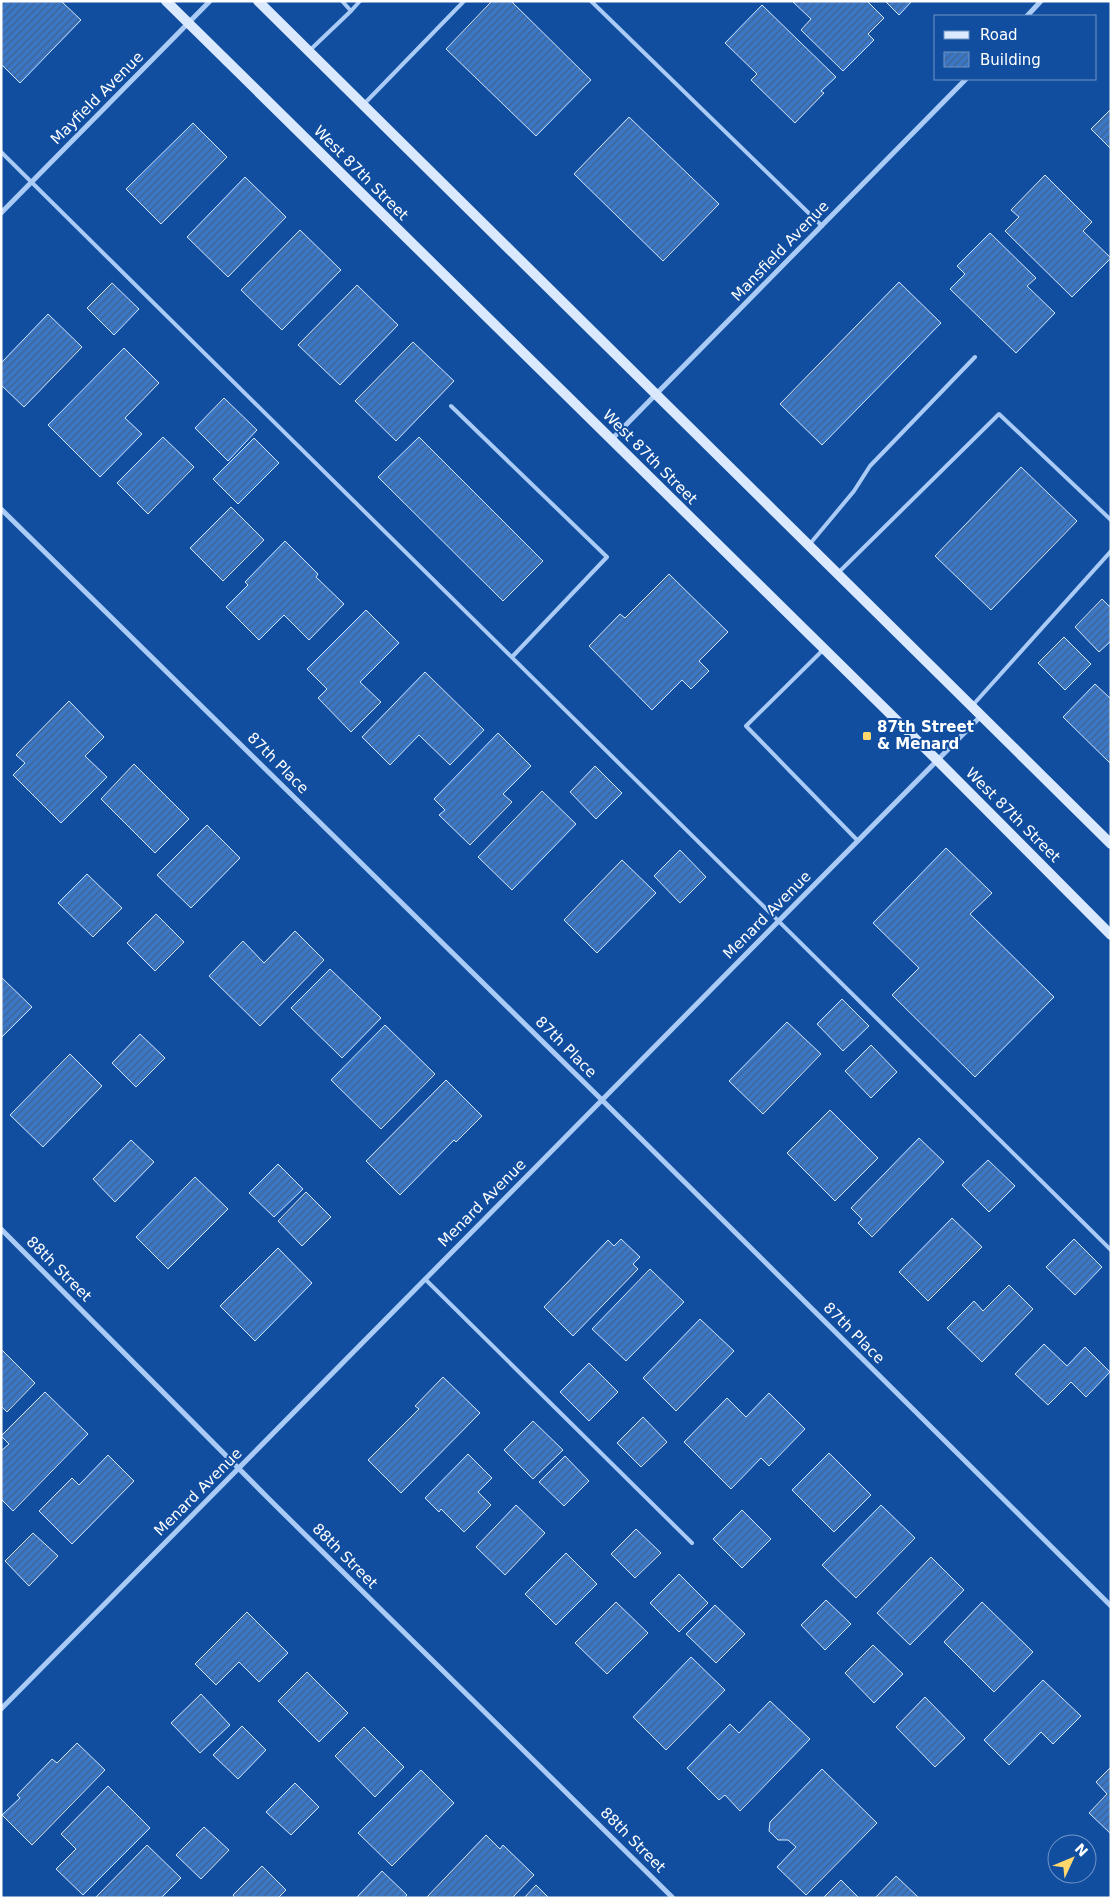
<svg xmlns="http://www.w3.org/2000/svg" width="1112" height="1899" viewBox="0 0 1112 1899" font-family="'DejaVu Sans',sans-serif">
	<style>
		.building { fill: url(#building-hatch); stroke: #d2e6fe }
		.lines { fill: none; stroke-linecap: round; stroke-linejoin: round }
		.lane { stroke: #a9cbf5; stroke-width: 4 }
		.street { stroke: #a9cbf5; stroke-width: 5 }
		.secondary { stroke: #dae9fe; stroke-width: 10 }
		.poi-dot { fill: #ffd76d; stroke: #114ea0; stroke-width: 2 }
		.labels { text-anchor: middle; stroke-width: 4; stroke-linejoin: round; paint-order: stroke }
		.street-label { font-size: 15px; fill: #fff; stroke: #114ea0 }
		.poi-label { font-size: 15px; font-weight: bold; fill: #fff; stroke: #114ea0; text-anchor: start }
	</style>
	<defs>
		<pattern id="building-hatch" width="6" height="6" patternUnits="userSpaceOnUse" patternTransform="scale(1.25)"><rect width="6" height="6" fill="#3a77c7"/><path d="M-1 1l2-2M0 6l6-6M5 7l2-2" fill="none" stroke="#43628a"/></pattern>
	</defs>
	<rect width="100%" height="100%" fill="#114ea0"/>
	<path class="building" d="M1,1H61L81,20L20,83L1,64Z
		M492,1H511L591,80L536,136L446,49Z
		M792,1H867L884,18L868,34L874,40L843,71L801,30L811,19Z
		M885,1H912L899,15Z
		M762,5L836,77L821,91L824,93L795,123L751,80L757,74L725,43Z
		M1111,109V149L1091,129Z
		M629,117L719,204L663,261L574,174Z
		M193,123L227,157L161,224L126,189Z
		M1045,175L1092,222L1083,231L1111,258L1072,297L1005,231L1019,217L1011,210Z
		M245,177L286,217L228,277L187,237Z
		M300,230L341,270L282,330L241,290Z
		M990,233L1036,278L1027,286L1055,313L1016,353L950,289L965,274L957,266Z
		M899,282L941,323L822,445L780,404Z
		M112,283L139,309L114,335L87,308Z
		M357,285L398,325L340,385L298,345Z
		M48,314L82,347L24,407L1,385V363Z
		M413,342L454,381L396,441L355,401Z
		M124,348L159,383L125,418L142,434L100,477L48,425Z
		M224,398L257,430L228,461L195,428Z
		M163,437L194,467L148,514L117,483Z
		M419,437L543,561L503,601L378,477Z
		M254,438L279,463L238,504L213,479Z
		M1021,467L1077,521L991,610L935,556Z
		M231,507L264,540L223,581L190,548Z
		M285,541L318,574L316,577L344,604L309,640L284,615L259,640L226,607L248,585L245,582Z
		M669,574L728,632L699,661L709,671L691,689L682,680L652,710L589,646L620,614L625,618Z
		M1102,599L1111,608V641L1099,652L1075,627Z
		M366,610L399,643L360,682L381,702L351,732L318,698L327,689L307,669Z
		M1064,637L1091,664L1065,690L1038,663Z
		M425,672L484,730L450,765L419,735L390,765L362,737Z
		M1095,684L1111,699V764L1063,717Z
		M69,701L104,737L85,756L107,777L61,823L13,775L25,763L16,755Z
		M498,733L531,766L503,794L512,802L470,845L439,815L445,810L434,799Z
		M134,764L189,819L155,853L101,799Z
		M595,766L622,793L596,819L570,792Z
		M542,791L576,824L512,890L478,857Z
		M207,825L240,858L191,908L157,875Z
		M946,848L992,893L970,914L1054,997L975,1077L892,995L919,968L873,923Z
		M680,850L706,877L680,903L654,876Z
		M622,860L656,893L597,953L564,920Z
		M87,874L122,908L93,937L58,903Z
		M156,914L184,942L155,971L127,943Z
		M295,931L324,960L260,1026L209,976L243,941L264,963Z
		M330,969L381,1018L342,1058L291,1008Z
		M1,977L32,1007L1,1038Z
		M842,999L869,1026L843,1051L817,1024Z
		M787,1022L821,1054L763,1114L729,1081Z
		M385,1025L435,1074L381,1129L331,1080Z
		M140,1034L165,1058L136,1087L112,1063Z
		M871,1045L897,1072L871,1098L845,1071Z
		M70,1054L102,1086L43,1147L10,1115Z
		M446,1080L482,1116L456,1142L454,1140L400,1195L366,1161Z
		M830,1110L878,1158L835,1201L787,1153Z
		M919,1138L944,1162L872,1237L858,1223L862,1219L851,1208Z
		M131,1140L154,1162L115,1202L93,1179Z
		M988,1160L1015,1186L989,1212L962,1185Z
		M278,1164L303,1189L274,1217L249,1193Z
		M195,1177L228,1209L168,1269L136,1237Z
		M306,1192L331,1217L302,1246L278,1221Z
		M952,1218L982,1247L928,1301L899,1272Z
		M621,1239L640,1257L633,1264L638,1269L573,1336L544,1307L608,1240L614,1246Z
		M1074,1239L1102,1267L1075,1295L1046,1267Z
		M278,1248L312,1283L255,1341L220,1306Z
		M650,1269L684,1302L626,1361L592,1329Z
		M1009,1285L1033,1309L982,1362L947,1328L974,1301L983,1311Z
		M700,1319L734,1351L676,1411L643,1378Z
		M1044,1344L1067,1366L1085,1347L1110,1372L1086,1397L1071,1382L1048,1405L1015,1374Z
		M1,1349L35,1383L7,1412L1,1406Z
		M589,1363L618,1392L589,1421L560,1392Z
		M443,1377L480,1413L401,1493L368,1460L419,1409L415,1406Z
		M45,1392L88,1434L13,1511L1,1499V1451L9,1444L1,1436Z
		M769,1393L805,1429L769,1466L761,1458L731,1489L684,1442L727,1398L746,1417Z
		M643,1417L667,1442L641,1467L617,1443Z
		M533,1421L563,1450L533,1479L504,1450Z
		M829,1453L871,1495L834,1532L792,1490Z
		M468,1454L492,1478L478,1492L491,1505L464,1532L441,1509L439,1512L425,1498Z
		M108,1455L134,1481L72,1544L39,1511L72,1478L79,1485Z
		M565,1456L589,1481L564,1506L539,1482Z
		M516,1505L545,1533L505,1575L476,1547Z
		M881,1505L915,1538L856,1598L822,1565Z
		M742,1510L771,1539L742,1568L713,1539Z
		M636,1529L661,1553L635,1578L611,1554Z
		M33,1533L58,1556L29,1586L5,1561Z
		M566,1553L597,1584L556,1625L525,1594Z
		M931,1557L964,1590L910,1645L877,1613Z
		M679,1574L708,1603L679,1632L650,1603Z
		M826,1600L851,1624L825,1650L801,1625Z
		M616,1602L648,1633L607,1674L575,1643Z
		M982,1602L1033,1652L994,1692L944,1642Z
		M715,1605L745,1634L716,1663L686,1634Z
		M247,1612L288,1653L259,1682L239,1662L216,1685L195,1664Z
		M873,1645L903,1674L874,1703L845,1673Z
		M691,1657L725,1690L666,1750L633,1717Z
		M307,1672L348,1713L319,1742L278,1701Z
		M1043,1680L1081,1716L1053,1744L1041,1732L1009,1765L984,1740Z
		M201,1694L230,1725L200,1753L171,1723Z
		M925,1697L965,1738L935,1767L896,1727Z
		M770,1701L810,1739L740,1811L725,1795L719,1800L687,1768L730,1724L739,1733Z
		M242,1726L266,1750L238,1779L213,1755Z
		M364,1727L404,1767L375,1797L335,1756Z
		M77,1743L105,1770L32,1845L2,1815L20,1798L17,1795L52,1759L57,1763Z
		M1111,1767V1834L1089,1813L1107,1794L1096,1782Z
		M822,1769L877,1823L806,1895L777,1867L796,1847L788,1840H778L769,1831L770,1822Z
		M421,1770L454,1803L392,1866L358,1833Z
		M295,1783L319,1807L291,1835L266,1812Z
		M108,1786L150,1828L83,1895L56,1869L76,1849L61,1834Z
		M204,1827L229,1850L201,1879L176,1855Z
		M486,1835L500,1849L503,1845L534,1875L512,1898H426Z
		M147,1845L181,1878L161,1898H95Z
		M262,1866L286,1890L278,1898H235L233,1895Z
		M382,1871L407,1895L404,1898H356Z
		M896,1876L919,1898H875Z
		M841,1880L859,1898H823Z
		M536,1885L549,1898H524Z"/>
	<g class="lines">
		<path class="lane" d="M591,1L822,226
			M351,11L360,1
			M309,51L351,11L342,1
			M365,103L464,1
			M1,152L1111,1250
			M451,406L607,557L512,657
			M809,545L854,491L870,466L975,357
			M838,573L999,414L1111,520
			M824,649L746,726L858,841
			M972,706L1111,551
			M425,1279L692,1543"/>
		<path class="street" d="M1027,16L1041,1
			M1,213L210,1
			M611,440L966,79
			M1,509L602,1100L1111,1606
			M1,1229L270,1500L673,1898
			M1,1709L981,716"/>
		<path class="secondary" d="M166,1L937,760L1111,935
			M258,1L1111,844"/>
	</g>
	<rect class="poi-dot" x="862" y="731" width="10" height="10" rx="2.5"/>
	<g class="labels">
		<g class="street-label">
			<text transform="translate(97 98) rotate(-45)" y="5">Mayfield Avenue</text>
			<text transform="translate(361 173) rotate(45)" y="5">West 87th Street</text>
			<text transform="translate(780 251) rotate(-46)" y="5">Mansfield Avenue</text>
			<text transform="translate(650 457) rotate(45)" y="5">West 87th Street</text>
			<text transform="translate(278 763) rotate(45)" y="5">87th Place</text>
			<text transform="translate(1013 815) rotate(45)" y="5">West 87th Street</text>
			<text transform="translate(767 915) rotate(-45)" y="5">Menard Avenue</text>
			<text transform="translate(566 1047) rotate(45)" y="5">87th Place</text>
			<text transform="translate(482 1203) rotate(-45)" y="5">Menard Avenue</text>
			<text transform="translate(59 1269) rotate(45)" y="5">88th Street</text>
			<text transform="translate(854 1333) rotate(45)" y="5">87th Place</text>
			<text transform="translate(198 1492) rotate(-45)" y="5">Menard Avenue</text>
			<text transform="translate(345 1556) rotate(45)" y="5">88th Street</text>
			<text transform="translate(633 1840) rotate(45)" y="5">88th Street</text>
		</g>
		<g class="poi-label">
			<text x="877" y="732">87th Street<tspan x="877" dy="17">&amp; Menard</tspan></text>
		</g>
	</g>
	<rect width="1112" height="1899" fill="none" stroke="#ffffff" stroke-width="5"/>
	<rect x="934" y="15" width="162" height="65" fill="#114ea0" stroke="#7095c6"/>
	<rect x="944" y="31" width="25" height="8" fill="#dae9fe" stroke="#7095c6"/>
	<text x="980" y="40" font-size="15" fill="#ffffff">Road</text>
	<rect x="944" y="52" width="25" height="15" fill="url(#building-hatch)" stroke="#7095c6"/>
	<text x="980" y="65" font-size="15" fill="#ffffff">Building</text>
	<g transform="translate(1072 1859) rotate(46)"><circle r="24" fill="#114ea0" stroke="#7095c6"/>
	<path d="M0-4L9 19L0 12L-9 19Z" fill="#ffd76d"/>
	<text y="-8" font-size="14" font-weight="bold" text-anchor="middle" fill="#ffffff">N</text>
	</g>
</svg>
